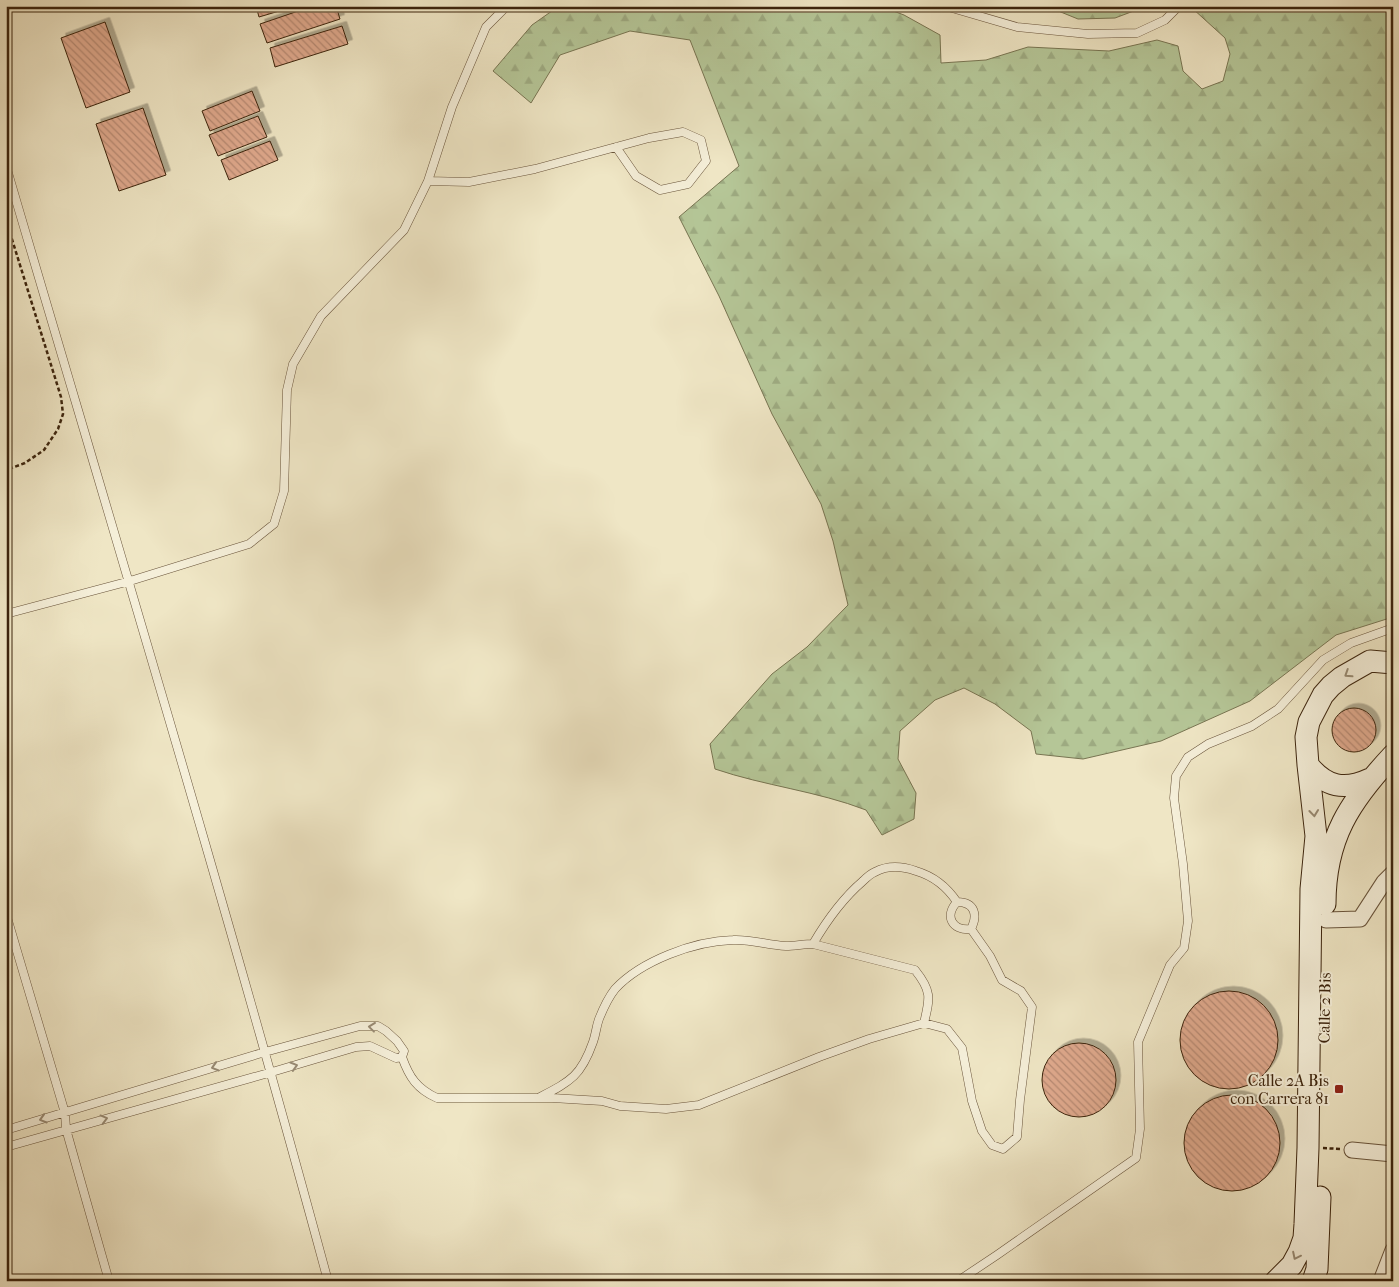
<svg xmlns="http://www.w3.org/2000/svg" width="1399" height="1287" viewBox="0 0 1399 1287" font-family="'IM FELL French Canon',serif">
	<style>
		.forest { fill: url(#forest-firs); stroke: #787552 }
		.building { fill: url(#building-back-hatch); stroke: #3c240d; filter: url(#shadow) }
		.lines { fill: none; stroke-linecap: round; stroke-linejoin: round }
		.lane-casing { stroke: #69543b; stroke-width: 9 }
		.street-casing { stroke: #69543b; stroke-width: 17 }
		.secondary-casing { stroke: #3c240d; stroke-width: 23 }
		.path { stroke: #3c240d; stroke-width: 2.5; stroke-dasharray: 4 2.5; stroke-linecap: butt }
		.lane { stroke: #f5efd9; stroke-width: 8 }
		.street { stroke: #f5efd9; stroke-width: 15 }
		.secondary { stroke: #f5efd9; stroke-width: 21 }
		.oneway { stroke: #988a73 }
		.poi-dot { fill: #8f2418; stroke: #f5efd9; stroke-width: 2 }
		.labels { text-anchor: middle; stroke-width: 4; stroke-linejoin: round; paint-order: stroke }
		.street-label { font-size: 16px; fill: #3c240d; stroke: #f5efd9 }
		.poi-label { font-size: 16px; fill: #3c240d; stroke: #f5efd9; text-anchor: end }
	</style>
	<defs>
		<pattern id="forest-firs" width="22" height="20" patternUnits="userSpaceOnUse" patternTransform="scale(1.25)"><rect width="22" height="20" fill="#b5c697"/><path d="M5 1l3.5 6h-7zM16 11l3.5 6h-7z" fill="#9daa81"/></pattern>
		<pattern id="building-back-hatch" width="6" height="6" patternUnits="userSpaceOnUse" patternTransform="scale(1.25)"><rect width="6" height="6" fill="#dfa98d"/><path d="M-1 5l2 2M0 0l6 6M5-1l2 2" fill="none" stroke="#b68972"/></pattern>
		<filter id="shadow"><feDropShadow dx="4.5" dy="-4.5" stdDeviation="0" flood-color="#0004"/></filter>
	</defs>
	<rect width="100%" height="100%" fill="#efe6c5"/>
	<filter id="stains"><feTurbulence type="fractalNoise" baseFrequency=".004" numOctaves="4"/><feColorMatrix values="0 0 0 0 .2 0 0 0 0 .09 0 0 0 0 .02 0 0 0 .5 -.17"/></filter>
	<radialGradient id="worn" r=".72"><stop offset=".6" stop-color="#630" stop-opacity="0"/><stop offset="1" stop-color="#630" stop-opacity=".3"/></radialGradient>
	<path class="forest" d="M559,6H880L904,15L940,35L941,63L986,60L1028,47L1109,51L1157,40L1178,46L1183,71L1202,89L1223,81L1230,54L1225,38L1192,8L1194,6H1393V617L1336,635L1250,701L1161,741L1083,759L1036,754L1031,731L995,704L964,688L935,700L900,731L898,759L916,793L914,819L882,835L866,810C817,791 765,786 715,769L710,744L772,674L807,647L848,605L833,541L821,504L772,414L719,296L679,217L739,166L690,40L630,31L560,55L531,103L493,71L532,25Z
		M1046,6H1147L1115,18L1078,19Z"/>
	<path class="building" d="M256,6H296L259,17Z
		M313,6H336L340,19L267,43L260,24Z
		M105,22L130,92L86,108L61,38Z
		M342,26L348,44L275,67L270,48Z
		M252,91L260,111L210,131L202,111Z
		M143,108L166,175L119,191L96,124Z
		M258,116L267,137L218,156L209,135Z
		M270,141L278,160L229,180L221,160Z
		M1332 730a22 22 0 1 1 44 0a22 22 0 1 1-44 0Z
		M1180 1040a49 49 0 1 1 98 0a49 49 0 1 1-98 0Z
		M1042 1080a37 37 0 1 1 74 0a37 37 0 1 1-74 0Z
		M1184 1143a48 48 0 1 1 96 0a48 48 0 1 1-96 0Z"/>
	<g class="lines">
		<g class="lane-casing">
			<path id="lane" d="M945,6L1017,27L1088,34L1137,33L1165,20L1179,6
				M6,166C115,537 227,907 328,1281
				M428,181L469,182L535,169L649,138L683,132L701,140L706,161L688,184L660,190L636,176L616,147
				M6,614L130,581L249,544L274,524L284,491L287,390L293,364L321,316L404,230L428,181L452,107L486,27L507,6
				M957,902C975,902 978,915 971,929C952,931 944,916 957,902Z
				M6,914L65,1113L66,1129L109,1281
				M813,944L915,970C932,991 930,998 924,1023
				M540,1097C571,1081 581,1076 593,1042C596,1034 596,1027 599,1019C603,1009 608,998 615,989C641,961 694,941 733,940C750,939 768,945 786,946C795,946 804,944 813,944C827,920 842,899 863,881C866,878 870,874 875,872C888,865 902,866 916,871C933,876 947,887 957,902
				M6,1130L265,1052L360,1026H378L386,1031L397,1041L404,1051L402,1057C409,1077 417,1089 437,1098H552L602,1101L620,1106L666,1109L699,1105L819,1057L869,1039L924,1023L947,1029L962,1048L972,1101L982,1131L992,1145L1003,1149L1017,1137L1020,1100L1032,1007L1021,991L1002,980L990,956L971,929
				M6,1147L272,1072L356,1047L370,1046L396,1058L402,1057
				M958,1281L997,1255L1136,1158L1140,1129L1138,1042L1170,965L1184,948L1188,921L1183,864L1174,798L1176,776L1188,757L1208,744L1252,726L1278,709L1323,660L1351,643L1393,628"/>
		</g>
		<g class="street-casing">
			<path id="street" d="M1326,920L1360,919L1384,882L1393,873
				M1352,1150L1393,1154
				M1381,1281L1393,1250"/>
		</g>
		<g class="secondary-casing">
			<path id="secondary" d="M1308,765C1326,787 1344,791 1370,779
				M1325,904C1325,838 1350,801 1393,755
				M1276,1281L1292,1265L1299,1252L1304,1238L1305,1224L1308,1148L1311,889L1316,836L1308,765L1306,737L1309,722L1323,695L1331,686L1342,677L1370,661L1393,663
				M1313,1281L1317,1269L1320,1197"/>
		</g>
		<path class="path" d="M6,220L61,397L63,414L58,429L44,450L25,463L6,470
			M1323,1148L1340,1149"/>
		<use href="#lane" class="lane"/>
		<use href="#street" class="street"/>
		<use href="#secondary" class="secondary"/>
	</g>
	<defs><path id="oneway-chevron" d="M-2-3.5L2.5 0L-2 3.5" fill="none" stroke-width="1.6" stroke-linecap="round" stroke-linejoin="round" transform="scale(1.25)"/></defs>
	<g class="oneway">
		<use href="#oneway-chevron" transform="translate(1348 674) rotate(147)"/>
		<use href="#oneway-chevron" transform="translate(1314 813) rotate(84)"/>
		<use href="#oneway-chevron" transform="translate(372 1027) rotate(-173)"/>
		<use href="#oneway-chevron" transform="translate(294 1066) rotate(-17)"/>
		<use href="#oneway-chevron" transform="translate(215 1067) rotate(163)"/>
		<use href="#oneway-chevron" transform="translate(43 1119) rotate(163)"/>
		<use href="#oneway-chevron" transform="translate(104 1119) rotate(-15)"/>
		<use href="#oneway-chevron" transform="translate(1296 1256) rotate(116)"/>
	</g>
	<rect class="poi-dot" x="1334" y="1084" width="10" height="10" rx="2.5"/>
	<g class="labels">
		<g class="street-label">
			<text transform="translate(1324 1008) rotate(-89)" y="6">Calle 2 Bis</text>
		</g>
		<g class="poi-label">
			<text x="1329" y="1086">Calle 2A Bis<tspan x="1329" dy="18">con Carrera 81</tspan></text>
		</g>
	</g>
	<rect width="1399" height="1287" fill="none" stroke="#efe6c5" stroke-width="25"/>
	<rect x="8" y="8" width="1384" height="1272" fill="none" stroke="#3c240d" stroke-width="2.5"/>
	<rect x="12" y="12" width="1374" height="1262" fill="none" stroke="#3c240d"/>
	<rect width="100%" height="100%" filter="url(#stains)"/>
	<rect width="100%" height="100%" fill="url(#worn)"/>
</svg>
